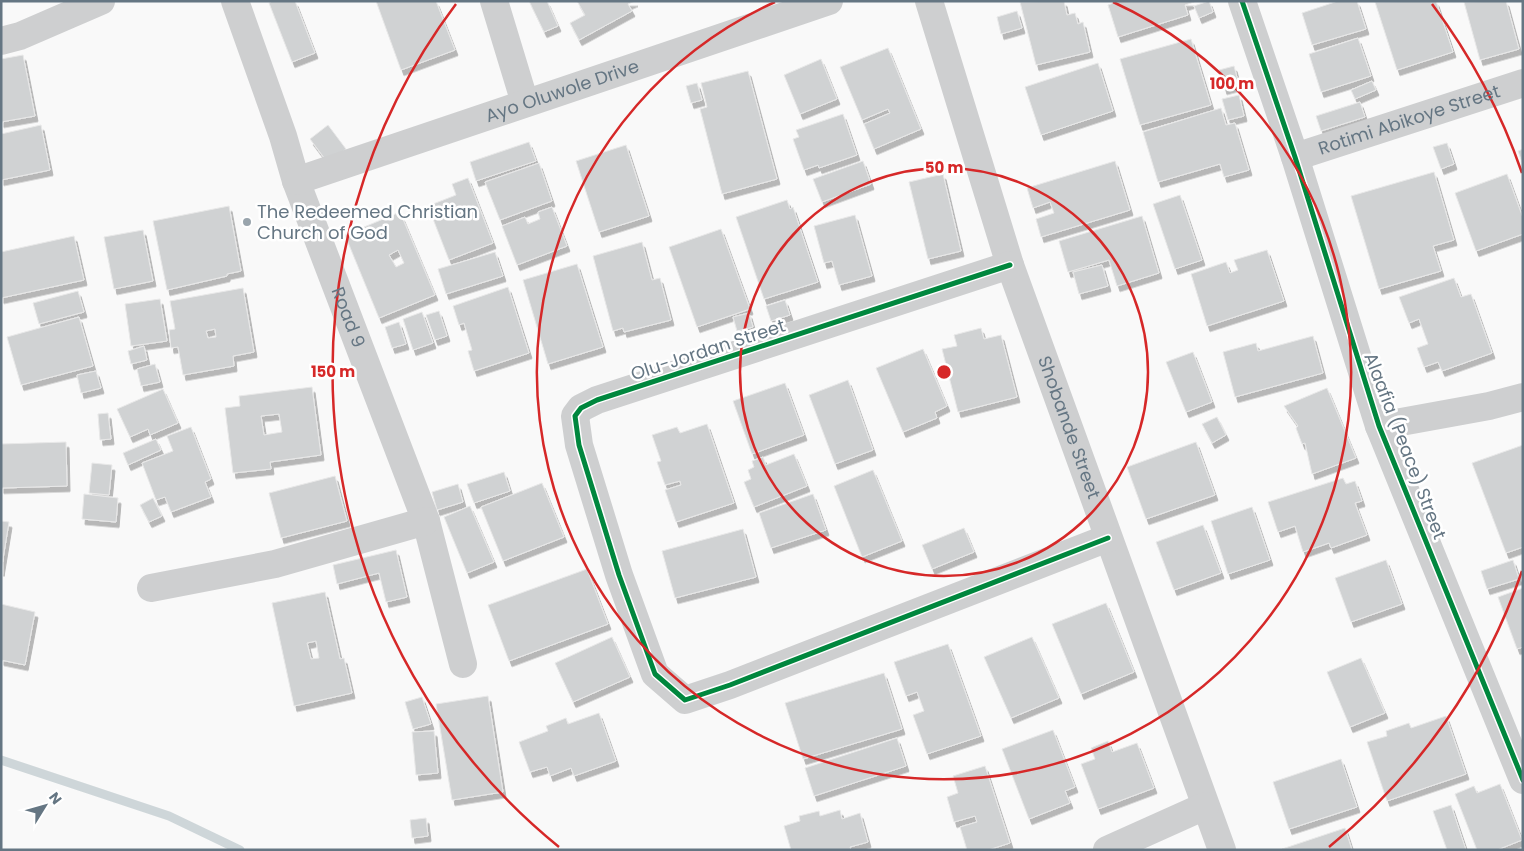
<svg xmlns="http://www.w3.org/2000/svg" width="1524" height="851" viewBox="0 0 1524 851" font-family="Poppins,sans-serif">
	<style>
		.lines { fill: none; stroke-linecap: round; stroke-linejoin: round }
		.stream { stroke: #ced6d9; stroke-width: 9 }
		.building { fill: #d0d2d3; stroke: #e8e8e8; fill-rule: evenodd; filter: url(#shadow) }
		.street { stroke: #cecfd0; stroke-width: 28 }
		.cycleway-casing { stroke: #fff; stroke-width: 8 }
		.cycleway { stroke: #00873e; stroke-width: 5 }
		.ring { fill: none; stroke: #d62828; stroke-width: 2.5 }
		.poi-dot { fill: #99a4ac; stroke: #fff; stroke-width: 2 }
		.labels { text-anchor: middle; stroke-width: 5; stroke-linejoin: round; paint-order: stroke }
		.street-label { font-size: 18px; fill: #657683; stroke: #fff }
		.poi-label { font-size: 18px; fill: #657683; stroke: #fff; text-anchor: start }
		.centre { fill: #d62828; stroke: #fff; stroke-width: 2.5 }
		.ring-label { font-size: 15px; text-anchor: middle; font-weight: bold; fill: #d62828; stroke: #fff; stroke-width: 5; stroke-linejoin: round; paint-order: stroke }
	</style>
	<defs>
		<filter id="shadow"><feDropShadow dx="3" dy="5.5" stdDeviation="0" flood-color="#0004"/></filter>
	</defs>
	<rect width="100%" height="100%" fill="#f9f9f9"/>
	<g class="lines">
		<path class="stream" d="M1,760L169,816L240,850"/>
	</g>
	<path class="building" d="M272,1H295L315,53L292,62L269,3Z
		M376,1H436L455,50L401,70Z
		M529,1H547L558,26L544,32Z
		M577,1H635L628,4L632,11L579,40L570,23L585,15Z
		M1064,1L1067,15L1075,13L1078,24L1083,22L1090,52L1036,65L1020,2Z
		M1119,1H1197L1185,5L1188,15L1118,37L1108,5Z
		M1209,1L1213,12L1199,18L1194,6Z
		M1338,1H1357L1366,29L1312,45L1302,13Z
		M1436,1L1453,52L1397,70L1375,2Z
		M1506,1L1519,49L1480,60L1464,2Z
		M1017,11L1022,28L1001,34L997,17Z
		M1358,38L1371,76L1321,92L1309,54Z
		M1191,39L1211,105L1140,125L1120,59Z
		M888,48L921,129L874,149L864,124L890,113L888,109L862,120L840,67Z
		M23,55L35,116L1,122V59Z
		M821,59L837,99L800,114L784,75Z
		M1098,63L1113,111L1041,135L1025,87Z
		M1234,66L1239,85L1224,89L1219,70Z
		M748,71L777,179L722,194L700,109L707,107L701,83Z
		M1372,81L1376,90L1355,99L1351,90Z
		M697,83L702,100L691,103L686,86Z
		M1239,95L1244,116L1228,120L1222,99Z
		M1360,102L1365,117L1321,131L1316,116Z
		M1221,108L1226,125L1235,123L1249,170L1224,177L1220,164L1158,182L1143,132Z
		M843,114L857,155L819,168L818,165L804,170L793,139L799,137L796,130Z
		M41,125L50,170L1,180V134Z
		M328,125L346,149L328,163L310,139Z
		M529,142L536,161L476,181L470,162Z
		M1447,143L1454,164L1441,169L1433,147Z
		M626,145L649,216L599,232L576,161Z
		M1523,149V165L1518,151Z
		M863,161L871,184L822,202L813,179Z
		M1115,161L1130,210L1041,237L1036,219L1054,213L1050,202L1033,208L1027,188Z
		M539,163L552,201L500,220L485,182Z
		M1434,172L1454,240L1433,246L1441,271L1379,289L1351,196Z
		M943,174L961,251L928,259L909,182Z
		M1507,174L1523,218V234L1476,251L1455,193Z
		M468,178L493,243L449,260L428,206L456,195L452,184Z
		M1180,195L1202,260L1175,269L1153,204Z
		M787,200L790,209L793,207L818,282L764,299L736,217Z
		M229,206L241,271L227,274V276L167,290L153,221Z
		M552,207L567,246L517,265L502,226L525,217L528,224L540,219L538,212Z
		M400,212L435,295L379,318L345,235ZM398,250L404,263L396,267L389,255Z
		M855,215L872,276L839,285L832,261L824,263L814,226Z
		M1142,216L1159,273L1117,286L1109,260L1068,272L1059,241Z
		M721,229L750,309L697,327L669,247Z
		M143,230L153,281L114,289L104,237Z
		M74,236L84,280L1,298V252Z
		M642,242L652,280L660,278L671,320L624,332L623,328L613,331L593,256Z
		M1267,250L1284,301L1207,326L1191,274L1226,262L1230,273L1238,270L1234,260Z
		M495,252L503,276L446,294L438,269Z
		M577,264L603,347L548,364L523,280Z
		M1102,265L1108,286L1079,294L1073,272Z
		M1454,278L1461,297L1471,294L1492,353L1442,371L1438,362L1424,367L1417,348L1428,344L1419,319L1409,323L1399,297Z
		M508,287L529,353L474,371L468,351L472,350L464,323L459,325L453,306Z
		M243,288L254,352L233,356L234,366L183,375L178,347L171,348L169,330L175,329L170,301ZM215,329L216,337L208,338L206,331Z
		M78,291L84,312L39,324L33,303Z
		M160,299L167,341L131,346L125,304Z
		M785,300L790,315L771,321L766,306Z
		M439,311L447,336L435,340L426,315Z
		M422,312L433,343L413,350L403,319Z
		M749,313L753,327L737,331L733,317Z
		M79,317L93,366L21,385L7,337Z
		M399,322L406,344L392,348L385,327Z
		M981,328L984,339L1001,335L1017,397L958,412L942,349L957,346L954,335Z
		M1313,336L1323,373L1235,397L1223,352L1256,343L1258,351Z
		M144,346L147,360L131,364L128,351Z
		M923,349L947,406L935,412L937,418L903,432L876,368Z
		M1193,352L1212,402L1186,412L1166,362Z
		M155,364L160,382L141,386L137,369Z
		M96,371L101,388L81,393L77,375Z
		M848,380L873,450L835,464L809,395Z
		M785,383L804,435L752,454L733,401Z
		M312,387L321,455L270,462L271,469L233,473L225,408L240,406L239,396ZM279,414L282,432L264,435L261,416Z
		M1327,388L1356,458L1312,474L1305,443L1302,444L1296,428L1298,426L1284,406Z
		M163,389L178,423L150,435L148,429L130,437L117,409Z
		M108,413L111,439L100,440L98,414Z
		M1217,417L1226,435L1212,443L1202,424Z
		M707,424L734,503L676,522L665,490L681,485L680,481L665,485L657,462L661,461L652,435L677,427L680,433Z
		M191,427L211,479L205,482L211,497L171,512L165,497L156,500L142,463L173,451L167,436Z
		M156,439L161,450L128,465L123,453Z
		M66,442L67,486L1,488V444Z
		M1196,442L1215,495L1146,519L1127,467Z
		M1523,445V547L1506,553L1472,463Z
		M794,454L807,486L754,507L744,482L751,479L748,470L754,467L752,461L763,457L766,465Z
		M92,463L112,465L109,495L89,493Z
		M873,470L902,541L862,557L834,486Z
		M504,472L510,491L474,503L467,484Z
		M335,476L347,521L281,538L269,493Z
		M1343,478L1346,484L1355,481L1362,501L1355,503L1367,535L1331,548L1329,543L1303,552L1295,526L1278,532L1268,502Z
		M542,483L564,537L503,561L481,507Z
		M458,484L463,502L437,510L432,492Z
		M84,494L118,498L116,522L82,519Z
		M813,494L826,530L771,548L759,513Z
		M153,498L162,516L149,522L140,505Z
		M470,506L494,562L467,573L444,517Z
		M1252,507L1270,560L1228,574L1211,521Z
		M1,521L9,522L1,571Z
		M1203,525L1221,573L1174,590L1156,542Z
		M964,528L974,552L932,569L922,545Z
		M743,529L756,577L675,598L662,551Z
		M396,550L407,597L386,602L379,573L337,584L333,565Z
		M1386,560L1402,604L1351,622L1335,578Z
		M1513,560L1519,579L1487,589L1481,571Z
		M587,569L608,624L509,661L488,605Z
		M1523,588V647L1517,649L1498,597Z
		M325,592L340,659L344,658L352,693L294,706L272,603ZM316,641L319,658L311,659L307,643Z
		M1106,603L1134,672L1081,694L1052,624Z
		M1,604L35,612L25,665L1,660Z
		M612,637L630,677L573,702L555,663Z
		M1032,637L1059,698L1011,718L984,657Z
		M948,644L981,736L927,754L913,715L924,711L917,692L906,696L894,662Z
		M1361,658L1385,713L1350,727L1327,672Z
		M884,673L902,729L803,759L785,703Z
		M488,696L503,792L452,800L436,704Z
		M422,697L431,724L413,729L405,702Z
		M599,713L616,761L574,776L571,768L550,776L547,767L530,772L519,742L548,731L546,726L566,718L568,724Z
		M1446,716L1466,774L1387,801L1367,742L1387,736L1386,731L1409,723L1411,728Z
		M1053,730L1075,787L1065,791L1070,803L1029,819L1002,749Z
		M434,731L438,773L416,775L412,732Z
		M897,738L906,766L814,796L805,768Z
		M1108,741L1112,752L1137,743L1154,788L1098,809L1081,764L1095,759L1091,748Z
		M1341,759L1357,807L1289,829L1273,782Z
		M985,766L1010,843L988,850H967L960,827L977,822L975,816L954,822L947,797L958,793L953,776Z
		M1500,784L1522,840L1497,850H1477L1455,794L1474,786L1477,793Z
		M1451,805L1466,850H1447L1433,811Z
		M840,810L842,819L860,813L868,842L850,847L851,850H791L784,826L800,821L799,816L819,811L820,816Z
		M426,818L428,836L412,838L410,820Z
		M1345,828L1352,850L1282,849Z"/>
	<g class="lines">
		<g class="street">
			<path id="s1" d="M235,1L283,136L296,181L426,521L463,664"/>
			<path d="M494,1L525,103"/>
			<path id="s2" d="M929,1L1010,265L1222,850"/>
			<path d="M1242,1L1295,157L1379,426L1523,780"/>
			<path d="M1,41L20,36L101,1"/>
			<path id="s3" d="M1295,157L1523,83"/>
			<path id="s4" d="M296,181L829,1"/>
			<path d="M1010,265L597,400L581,408L575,416L579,445L619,575L655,674L685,700L730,685L1108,538"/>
			<path d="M1379,426L1489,406L1523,397"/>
			<path d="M151,588L275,564L426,521"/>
			<path d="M1107,850L1205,806"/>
		</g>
		<g class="cycleway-casing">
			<path id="cycleway" d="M1242,1L1295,157L1379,426L1523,780
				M1010,265L597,400L581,408L575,416L579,445L619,575L655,674L685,700L730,685L1108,538"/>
		</g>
		<use href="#cycleway" class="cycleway"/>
	</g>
	<g class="ring">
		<circle cx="944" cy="372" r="204"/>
		<path d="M1113 2A407 407 0 1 1 775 2"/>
		<path d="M1522 571A611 611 0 0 1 1329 847M559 847A611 611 0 0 1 456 4M1432 4A611 611 0 0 1 1522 173"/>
	</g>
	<circle class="poi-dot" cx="247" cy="222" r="5"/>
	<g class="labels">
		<g class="street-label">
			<text dy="6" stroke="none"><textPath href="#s4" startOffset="281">Ayo Oluwole Drive</textPath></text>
			<text dy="6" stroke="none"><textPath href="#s3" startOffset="120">Rotimi Abikoye Street</textPath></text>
			<text dy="6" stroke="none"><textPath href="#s1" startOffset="336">Road 9</textPath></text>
			<text transform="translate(708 350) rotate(-18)" y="6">Olu-Jordan Street</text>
			<text dy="6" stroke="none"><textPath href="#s2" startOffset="449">Shobande Street</textPath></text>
			<text transform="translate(1405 446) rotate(69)" y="6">Alaafia (Peace) Street</text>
		</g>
		<g class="poi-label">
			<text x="257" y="218">The Redeemed Christian<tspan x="257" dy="21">Church of God</tspan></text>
		</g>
	</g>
	<circle cx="944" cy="372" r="8" class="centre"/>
	<g class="ring-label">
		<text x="1232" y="89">100 m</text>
		<text x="944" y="173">50 m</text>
		<text x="333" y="377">150 m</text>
	</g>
	<rect width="1524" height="851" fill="none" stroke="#657683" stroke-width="5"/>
	<g transform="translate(45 806) rotate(53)" stroke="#ffffff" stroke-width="4" paint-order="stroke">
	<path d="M0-4L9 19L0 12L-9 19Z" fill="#657683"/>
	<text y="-8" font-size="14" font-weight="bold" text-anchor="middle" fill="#657683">N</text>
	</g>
</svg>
